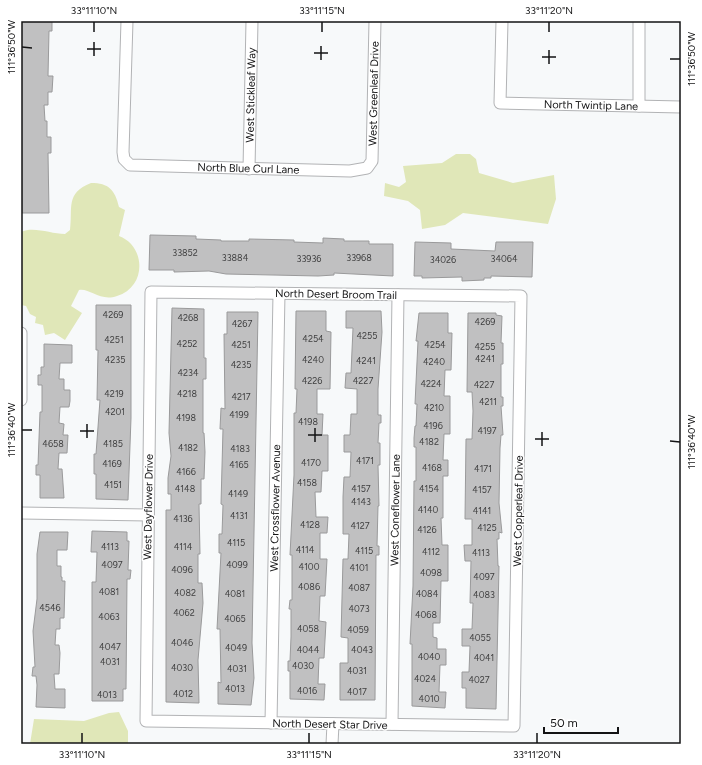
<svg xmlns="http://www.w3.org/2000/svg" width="702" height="765" viewBox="0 0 702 765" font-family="Figtree,sans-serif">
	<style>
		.green { fill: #e0e7b8 }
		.building { fill: #c0c0c1; stroke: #9a9a9b }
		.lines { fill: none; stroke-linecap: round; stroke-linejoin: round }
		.minor-casing { stroke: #b2b3b5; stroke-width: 13 }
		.minor { stroke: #fff; stroke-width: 11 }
		.ticks { fill: none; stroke: #131314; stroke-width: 1.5 }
		.labels { text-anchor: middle; stroke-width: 3; stroke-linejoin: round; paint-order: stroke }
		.number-label { font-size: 9px; fill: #3e3e3f }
		.street-label { font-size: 11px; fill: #131314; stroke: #fff }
		.neatline { fill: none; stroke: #131314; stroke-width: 1.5 }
		.ticks-label { font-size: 10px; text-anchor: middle; fill: #131314 }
	</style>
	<rect width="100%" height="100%" fill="#f7f9fa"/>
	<path class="green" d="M456,154H470L476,159L479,173L513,183L554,175L556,199L548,224L463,213L445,225L422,229L420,210L408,201L384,196L385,183L399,187L406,182L403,166L442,163Z
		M91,183C109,183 115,190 119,207L125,210L119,236C146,246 147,287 117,296C100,302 90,288 79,290L71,306L82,313L65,340L54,333L45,335L43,325L35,323L36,317L30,314L26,306L21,305V232C34,226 51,234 65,234L70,230C73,208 65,193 91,183Z
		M119,712L128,731V744H30L34,719L84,721L109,713Z"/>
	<path class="building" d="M21,21H52V31H49L48,76H53L52,92H48V105H44L45,121H47V137H51V153H48L49,213H22Z
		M150,235L196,236V239L221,240V241H249V239L294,240V242L323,243V238L344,239V241H369V244H393V276L334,273V275L318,276L226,274L209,271L174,272V270H149Z
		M415,242L451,243V249L495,251L496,242H533L532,277L491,276V278H484V280L462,281V277L422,278V276H414Z
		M96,305H131V418L128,500L96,499V474H94V454H96L100,400H97L98,350H96Z
		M172,308L204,309V358H206V379H203V433H204L205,452L204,479H201V504H199L200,554H198V583H202L203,603L198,660L199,703L166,702V510H171V494H168V478L171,456L169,433Z
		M296,311H326V331L331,332L330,389H317V414H323L322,435H328V471H322L321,492H315L316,517H328L327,533H320V559H327L325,596H320L319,621L326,622L324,658H319L318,684H325L324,700L290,699V671H288V661H290L291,637V609H289L290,600H292V555H290L294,475V413H296L297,389H295Z
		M346,311H381L382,332L378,389V415H381V423H379L378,443H380V465H378L379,506H378L377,546H379V555H376L375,700H340V663H348V638L341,637L343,559H348L349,534H343V497L344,477H350L351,452H344V435H350L351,414H357V389L345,388L346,373H351L353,328H346Z
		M227,312H258L252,643L254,678L251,705L218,704V682L221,683L220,629H217L221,553H219V534H222L223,505L221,504L223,429H220L221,408L225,409L224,334H227Z
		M419,313H448V333H452L451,370H445L444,396H450V434H444L443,460H448V476H443V518H441L442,545H448V581H441L440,623H433V637L437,638V649H446V665H440L439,692H446L445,708L412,706V644H410L413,586L414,481H416V447H414V438L415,426H416L417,404H415L418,341H416Z
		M468,313H496V315L502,316L501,343H503V364H501V397H503V406H501L503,435H501L500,448L499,503L502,533L499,532V539H497L498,566H499L496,709L466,708V688H462V672H469L470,646H462V629H472L473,603H470L471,561H465L464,545H472V519H465L466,439H472L473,411L472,392H467Z
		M44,344L72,345V363H60L59,379H64V390H70V401L69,407H60L59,423L64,424L63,435H68L67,453H59L58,469H62L64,498H40V475H36V465H38L40,412H42V385H38V375H41V367H44Z
		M92,531L127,532V541H129L128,570H131L130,579H127L126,689H123V701H92V582H96L97,552H91Z
		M40,532H68L67,550H57V566H61V577H62V581H65L64,618H60V629H56L55,645H59L60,653L59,674H54L55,689H65V708L36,707L37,685L36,676H32L33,667H35L33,631L37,599V554Z"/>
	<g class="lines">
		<g class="minor-casing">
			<g id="minor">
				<path id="s1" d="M127,21L123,152L124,159L130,165L350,171L367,168L372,161L375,21"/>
				<path id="s2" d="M502,21L500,103L681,107"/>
				<path d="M639,106V21"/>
				<path id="s3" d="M249,169L252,21"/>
				<path d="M151,292L521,296L514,726L146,721Z"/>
				<path d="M21,333V400"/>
				<path d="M21,513L148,515"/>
				<path id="s4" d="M271,723L279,294"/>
				<path id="s5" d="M392,724L398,295"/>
				<path d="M332,744L333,724"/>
			</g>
		</g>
		<use href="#minor" class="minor"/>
	</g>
	<path class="ticks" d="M94,32V22M322,32V22M549,32V22M22,47L32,48M87,49H101M314,53H328M94,56V42M542,57H556M670,59H680M321,60V46M549,64V50M22,430H32M80,431H94M308,435H322M87,438V424M535,439H549M670,441L680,442M315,442V428M542,446V432M82,743V733M309,743V733M537,743V733"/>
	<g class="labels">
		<g class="number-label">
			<text x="185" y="256">33852</text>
			<text x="235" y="261">33884</text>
			<text x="359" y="261">33968</text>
			<text x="309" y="262">33936</text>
			<text x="504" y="262">34064</text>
			<text x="443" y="263">34026</text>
			<text x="113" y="318">4269</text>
			<text x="188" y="321">4268</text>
			<text x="485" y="325">4269</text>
			<text x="242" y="327">4267</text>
			<text x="367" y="339">4255</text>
			<text x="313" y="342">4254</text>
			<text x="114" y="343">4251</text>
			<text x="187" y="347">4252</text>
			<text x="241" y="348">4251</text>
			<text x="435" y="348">4254</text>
			<text x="485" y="350">4255</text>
			<text x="485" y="362">4241</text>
			<text x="115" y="363">4235</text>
			<text x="313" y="363">4240</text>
			<text x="366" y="364">4241</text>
			<text x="434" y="365">4240</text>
			<text x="241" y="368">4235</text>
			<text x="188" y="376">4234</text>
			<text x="312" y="384">4226</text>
			<text x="363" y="384">4227</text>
			<text x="431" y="387">4224</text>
			<text x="484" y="388">4227</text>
			<text x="114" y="397">4219</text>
			<text x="187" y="397">4218</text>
			<text x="241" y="400">4217</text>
			<text x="488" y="405">4211</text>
			<text x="434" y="411">4210</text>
			<text x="115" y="415">4201</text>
			<text x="239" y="418">4199</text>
			<text x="186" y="421">4198</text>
			<text x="308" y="425">4198</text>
			<text x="433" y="429">4196</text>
			<text x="487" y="434">4197</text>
			<text x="429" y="445">4182</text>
			<text x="53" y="447">4658</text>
			<text x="113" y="447">4185</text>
			<text x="188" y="451">4182</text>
			<text x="240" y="452">4183</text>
			<text x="365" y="464">4171</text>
			<text x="311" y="466">4170</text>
			<text x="112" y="467">4169</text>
			<text x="239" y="468">4165</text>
			<text x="432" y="471">4168</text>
			<text x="483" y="472">4171</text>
			<text x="186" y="475">4166</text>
			<text x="307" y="486">4158</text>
			<text x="113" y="488">4151</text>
			<text x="185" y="492">4148</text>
			<text x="361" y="492">4157</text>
			<text x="429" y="492">4154</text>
			<text x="482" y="493">4157</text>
			<text x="238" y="497">4149</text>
			<text x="361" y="505">4143</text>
			<text x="428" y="513">4140</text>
			<text x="482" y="514">4141</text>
			<text x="239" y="519">4131</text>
			<text x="183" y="522">4136</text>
			<text x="310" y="528">4128</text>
			<text x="360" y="529">4127</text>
			<text x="487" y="531">4125</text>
			<text x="427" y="533">4126</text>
			<text x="236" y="546">4115</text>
			<text x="110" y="550">4113</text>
			<text x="183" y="550">4114</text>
			<text x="305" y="553">4114</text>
			<text x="364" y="554">4115</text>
			<text x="431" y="555">4112</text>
			<text x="481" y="556">4113</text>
			<text x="112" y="568">4097</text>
			<text x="237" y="568">4099</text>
			<text x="309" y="570">4100</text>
			<text x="359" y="571">4101</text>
			<text x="182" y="573">4096</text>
			<text x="431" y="576">4098</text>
			<text x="484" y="580">4097</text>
			<text x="309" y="590">4086</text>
			<text x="359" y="591">4087</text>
			<text x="109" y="595">4081</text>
			<text x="185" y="596">4082</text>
			<text x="235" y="597">4081</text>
			<text x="427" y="597">4084</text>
			<text x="484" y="598">4083</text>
			<text x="50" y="611">4546</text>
			<text x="359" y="612">4073</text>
			<text x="184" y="616">4062</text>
			<text x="426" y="618">4068</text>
			<text x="109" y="620">4063</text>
			<text x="235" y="622">4065</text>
			<text x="308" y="632">4058</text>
			<text x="358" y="633">4059</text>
			<text x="480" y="641">4055</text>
			<text x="182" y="646">4046</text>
			<text x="110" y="650">4047</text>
			<text x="236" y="651">4049</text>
			<text x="308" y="653">4044</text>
			<text x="362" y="653">4043</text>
			<text x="429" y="660">4040</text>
			<text x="484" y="661">4041</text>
			<text x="110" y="665">4031</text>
			<text x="303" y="669">4030</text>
			<text x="182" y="671">4030</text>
			<text x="237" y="672">4031</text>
			<text x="357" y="674">4031</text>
			<text x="425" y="682">4024</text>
			<text x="479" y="683">4027</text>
			<text x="235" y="692">4013</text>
			<text x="307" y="694">4016</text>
			<text x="357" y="695">4017</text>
			<text x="183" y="697">4012</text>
			<text x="107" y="698">4013</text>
			<text x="429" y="702">4010</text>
		</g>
		<g class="street-label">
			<text dy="4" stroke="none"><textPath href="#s1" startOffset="460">West Greenleaf Drive</textPath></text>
			<text dy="4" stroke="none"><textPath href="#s3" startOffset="74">West Stickleaf Way</textPath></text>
			<text dy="4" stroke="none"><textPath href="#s2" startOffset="173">North Twintip Lane</textPath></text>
			<text dy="4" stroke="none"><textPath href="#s1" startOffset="265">North Blue Curl Lane</textPath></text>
			<text transform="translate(336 294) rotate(1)" y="4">North Desert Broom Trail</text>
			<text transform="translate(148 507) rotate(-89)" y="4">West Dayflower Drive</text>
			<text dy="4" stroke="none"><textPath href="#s4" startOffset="215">West Crossflower Avenue</textPath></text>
			<text dy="4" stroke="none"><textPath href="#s5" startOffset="214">West Coneflower Lane</textPath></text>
			<text transform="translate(518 511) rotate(-89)" y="4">West Copperleaf Drive</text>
			<text transform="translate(330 724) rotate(1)" y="4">North Desert Star Drive</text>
		</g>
	</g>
	<rect width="702" height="765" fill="none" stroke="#ffffff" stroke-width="44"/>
	<path d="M544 727v6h74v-6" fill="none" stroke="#131314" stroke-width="2"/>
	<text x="550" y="727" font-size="12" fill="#131314" stroke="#ffffff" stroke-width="3" paint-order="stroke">50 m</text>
	<rect x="22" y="22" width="658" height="721" class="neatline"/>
	<g class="ticks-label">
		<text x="94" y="14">33°11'10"N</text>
		<text x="322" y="14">33°11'15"N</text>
		<text x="549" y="14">33°11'20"N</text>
		<text transform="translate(11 47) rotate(-90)" y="4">111°36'50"W</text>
		<text transform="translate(691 59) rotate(-90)" y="4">111°36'50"W</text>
		<text transform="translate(11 430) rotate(-90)" y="4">111°36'40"W</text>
		<text transform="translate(691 442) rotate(-90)" y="4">111°36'40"W</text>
		<text x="82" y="758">33°11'10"N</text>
		<text x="309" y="758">33°11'15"N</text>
		<text x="537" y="758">33°11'20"N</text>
	</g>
</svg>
